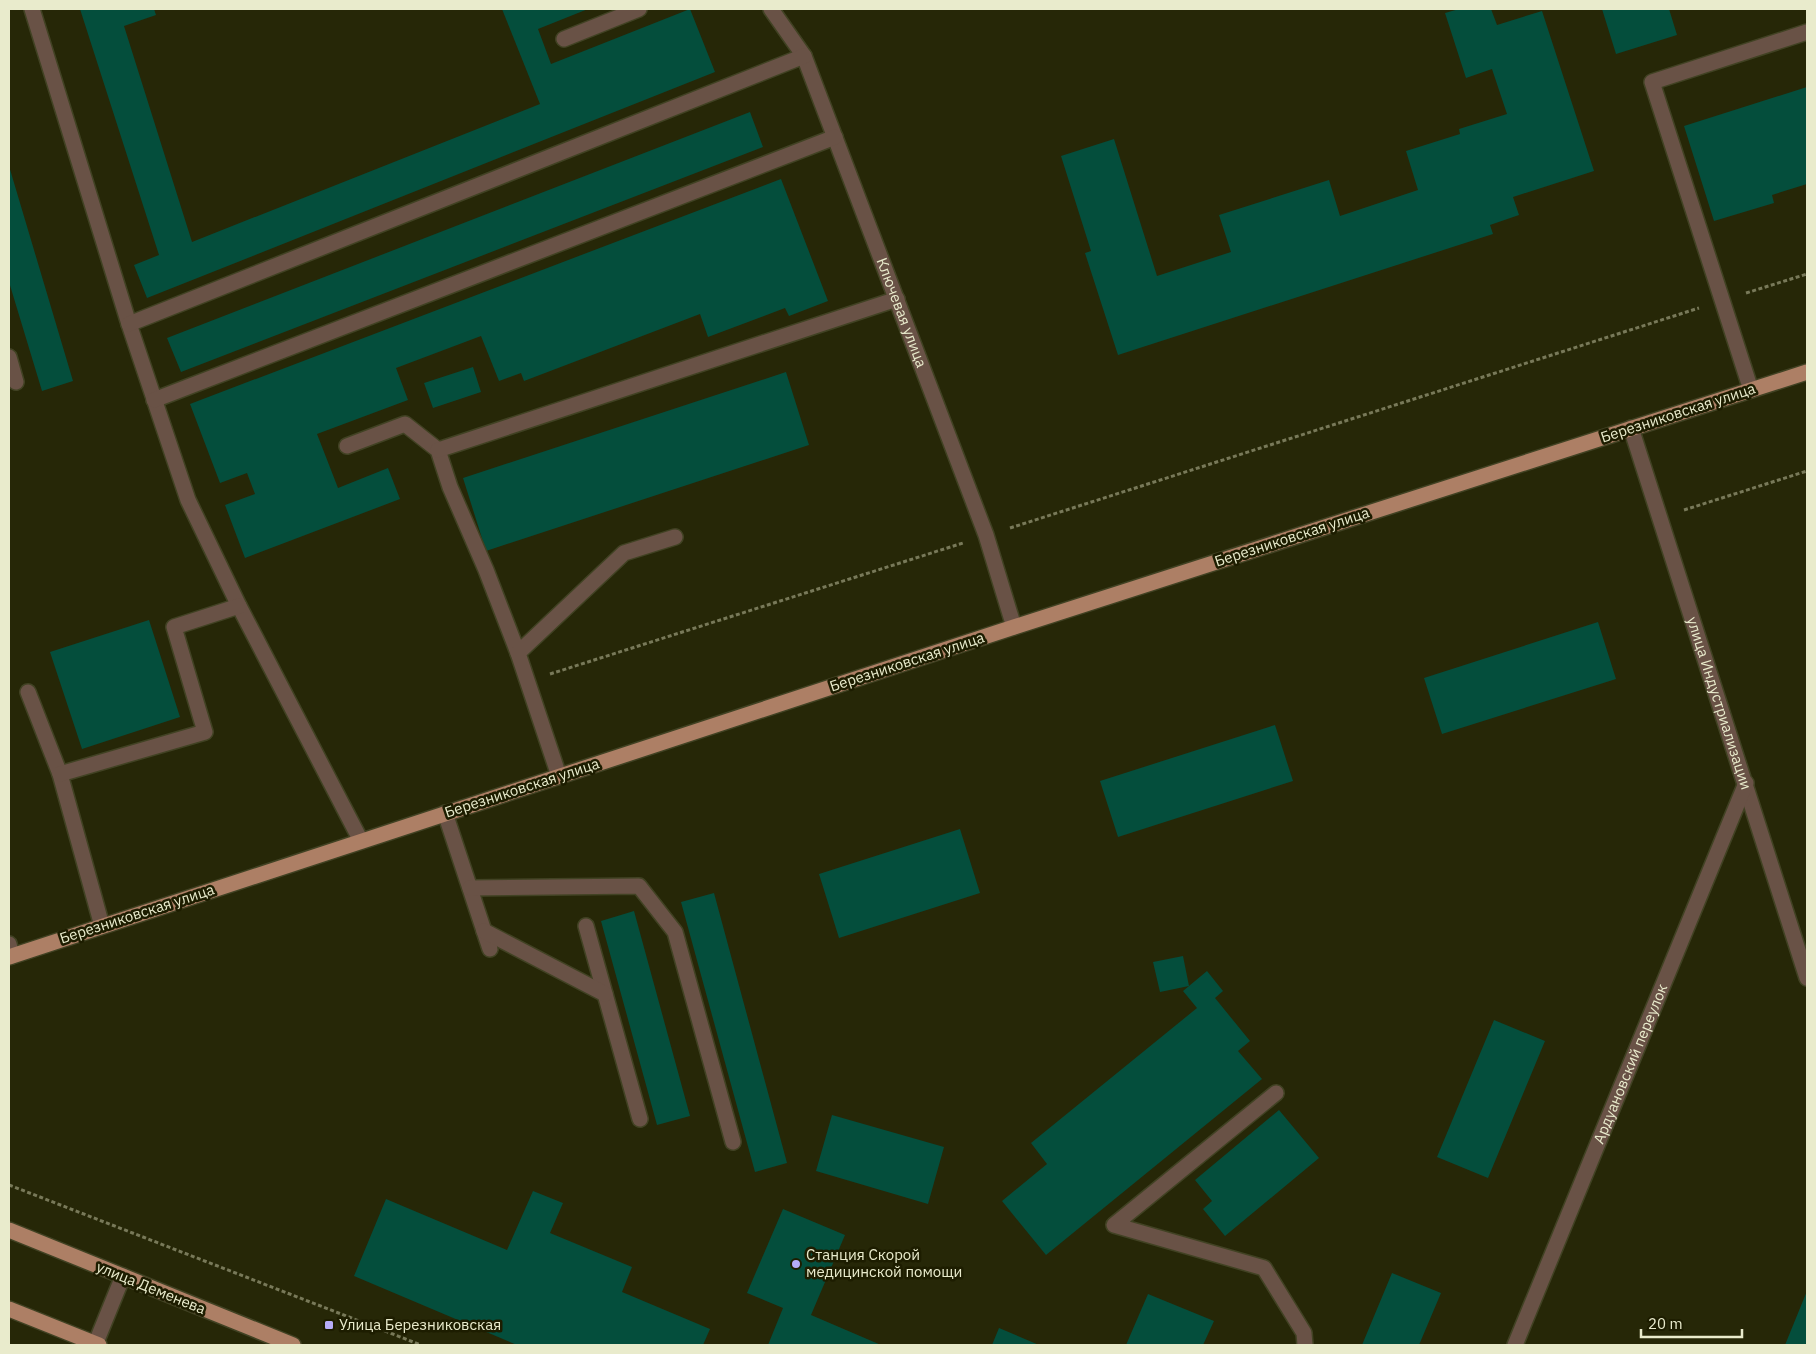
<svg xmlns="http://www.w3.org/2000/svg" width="1816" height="1354" viewBox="0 0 1816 1354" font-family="'IBM Plex Sans',sans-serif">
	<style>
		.building { fill: #044e3c }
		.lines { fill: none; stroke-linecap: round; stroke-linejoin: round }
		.minor-casing { stroke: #414223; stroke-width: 18 }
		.major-casing { stroke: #414223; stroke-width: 18 }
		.path { stroke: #787959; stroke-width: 3; stroke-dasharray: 4 2.5; stroke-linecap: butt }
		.minor { stroke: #695246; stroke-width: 15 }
		.major { stroke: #ad7f65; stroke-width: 15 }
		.poi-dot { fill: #b6acf8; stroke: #1d1d00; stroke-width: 2 }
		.labels { text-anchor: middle; stroke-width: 5; stroke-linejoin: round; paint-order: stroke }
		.street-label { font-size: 15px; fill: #e9ebcc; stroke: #1d1d00 }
		.poi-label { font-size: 15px; fill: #e9ebcc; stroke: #1d1d00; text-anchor: start }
	</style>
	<rect width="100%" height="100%" fill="#262707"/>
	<path class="building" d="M80,9H154L156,15L124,26L192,242L540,104L502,9H588L538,29L551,64L690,9L715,72L147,298L134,265L159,255Z
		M1459,9H1491L1497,25L1542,11L1594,171L1513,197L1519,215L1490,225L1493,234L1118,355L1085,253L1091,251L1061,156L1114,139L1157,276L1231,252L1219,215L1329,180L1340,216L1418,190L1406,151L1460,134L1459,129L1507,114L1492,69L1466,78L1445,13Z
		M1602,9H1669L1677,35L1616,54Z
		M1807,87V184L1772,195L1774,203L1714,221L1684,126Z
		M750,112L763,147L181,372L167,338Z
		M9,166L73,381L42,391L9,282Z
		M781,179L828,301L789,316L785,308L708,337L700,314L524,381L521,373L499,381L481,336L396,368L408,400L317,434L338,488L388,468L400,499L245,558L225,505L255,494L247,473L220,483L190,404Z
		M473,367L481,392L433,408L424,383Z
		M786,372L809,445L486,551L463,478Z
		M149,620L180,717L82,749L50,652Z
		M1598,622L1616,679L1442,734L1424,678Z
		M1275,725L1293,781L1118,837L1100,781Z
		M960,829L980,893L839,938L819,874Z
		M714,893L787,1163L755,1172L681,902Z
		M634,911L690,1116L657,1125L601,921Z
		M1183,956L1189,986L1160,992L1153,962Z
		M1207,971L1223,991L1215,998L1250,1041L1238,1051L1262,1079L1046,1255L1002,1201L1047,1164L1031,1143L1197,1008L1183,991Z
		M1494,1020L1545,1041L1488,1178L1437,1157Z
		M1279,1110L1319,1158L1225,1236L1203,1209L1212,1201L1195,1180Z
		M832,1115L944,1147L928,1204L816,1171Z
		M533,1191L563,1203L550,1233L632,1267L622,1292L710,1329L703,1345H517L354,1276L386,1199L507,1250Z
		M783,1209L845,1235L811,1315L881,1345H768L783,1308L747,1293Z
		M1392,1273L1441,1293L1419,1345H1362Z
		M1807,1291V1345H1785Z
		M1148,1294L1214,1321L1203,1345H1126Z
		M999,1328L1039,1345H992Z"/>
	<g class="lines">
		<g class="minor-casing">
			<g id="minor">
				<path d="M32,9L129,324L188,500L239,606L361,841"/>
				<path id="s1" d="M771,9L804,56L986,535L1014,627"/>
				<path d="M564,39L639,9"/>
				<path d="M129,324L804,56"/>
				<path d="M9,357L16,382"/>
				<path d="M1751,390L1652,82L1807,32"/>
				<path d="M154,400L835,137"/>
				<path id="s2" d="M1631,428L1807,978"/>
				<path d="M347,446L405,424L438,450L450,487L486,570L518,653"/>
				<path d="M438,450L897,299"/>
				<path d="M28,692L60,774L102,926"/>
				<path d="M60,774L205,732L174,627L239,606"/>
				<path d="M559,776L518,653L624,553L675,537"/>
				<path d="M445,813L490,949"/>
				<path d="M470,888L639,886L675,932L733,1142"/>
				<path d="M586,926L640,1119"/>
				<path d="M484,931L605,994"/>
				<path d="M9,944L12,956"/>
				<path d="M1276,1093L1114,1225L1264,1268L1304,1333L1305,1345"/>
				<path d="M95,1345L123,1276"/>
				<path id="s3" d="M1515,1345L1746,783"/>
			</g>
		</g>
		<g class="major-casing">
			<path id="major" d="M9,957L1014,627L1807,372
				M9,1230L293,1345
				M9,1309L99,1345"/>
		</g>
		<path class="path" d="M1746,293L1807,274
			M1684,510L1807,471
			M1010,528L1699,308
			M550,674L963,543
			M9,1185L421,1345"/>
		<use href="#minor" class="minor"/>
		<use href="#major" class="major"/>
	</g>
	<g class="poi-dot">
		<circle cx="796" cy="1264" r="5"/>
		<rect x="324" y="1320" width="10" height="10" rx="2.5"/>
	</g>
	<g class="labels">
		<g class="street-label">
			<text dy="5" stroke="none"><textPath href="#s1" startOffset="332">Ключевая улица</textPath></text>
			<text transform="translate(1678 413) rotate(-18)" y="5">Березниковская улица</text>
			<text transform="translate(1292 537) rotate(-18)" y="5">Березниковская улица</text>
			<text transform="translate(907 662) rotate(-18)" y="5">Березниковская улица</text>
			<text dy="5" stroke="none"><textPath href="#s2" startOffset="289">улица Индустриализации</textPath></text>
			<text transform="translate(522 788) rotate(-18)" y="5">Березниковская улица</text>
			<text transform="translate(137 914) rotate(-18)" y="5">Березниковская улица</text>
			<text dy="5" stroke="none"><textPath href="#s3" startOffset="304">Ардуановский переулок</textPath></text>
			<text transform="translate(151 1288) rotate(22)" y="5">улица Деменева</text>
		</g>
		<g class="poi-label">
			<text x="806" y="1260">Станция Скорой<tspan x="806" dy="17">медицинской помощи</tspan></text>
			<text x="339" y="1330">Улица Березниковская</text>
		</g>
	</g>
	<rect width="1816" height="1354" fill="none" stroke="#e9ebcc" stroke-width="20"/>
	<path d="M1641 1329v8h101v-8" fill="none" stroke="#e9ebcc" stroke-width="2.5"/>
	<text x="1648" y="1329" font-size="15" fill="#e9ebcc" stroke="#1d1d00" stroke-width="4" paint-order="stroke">20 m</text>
</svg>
